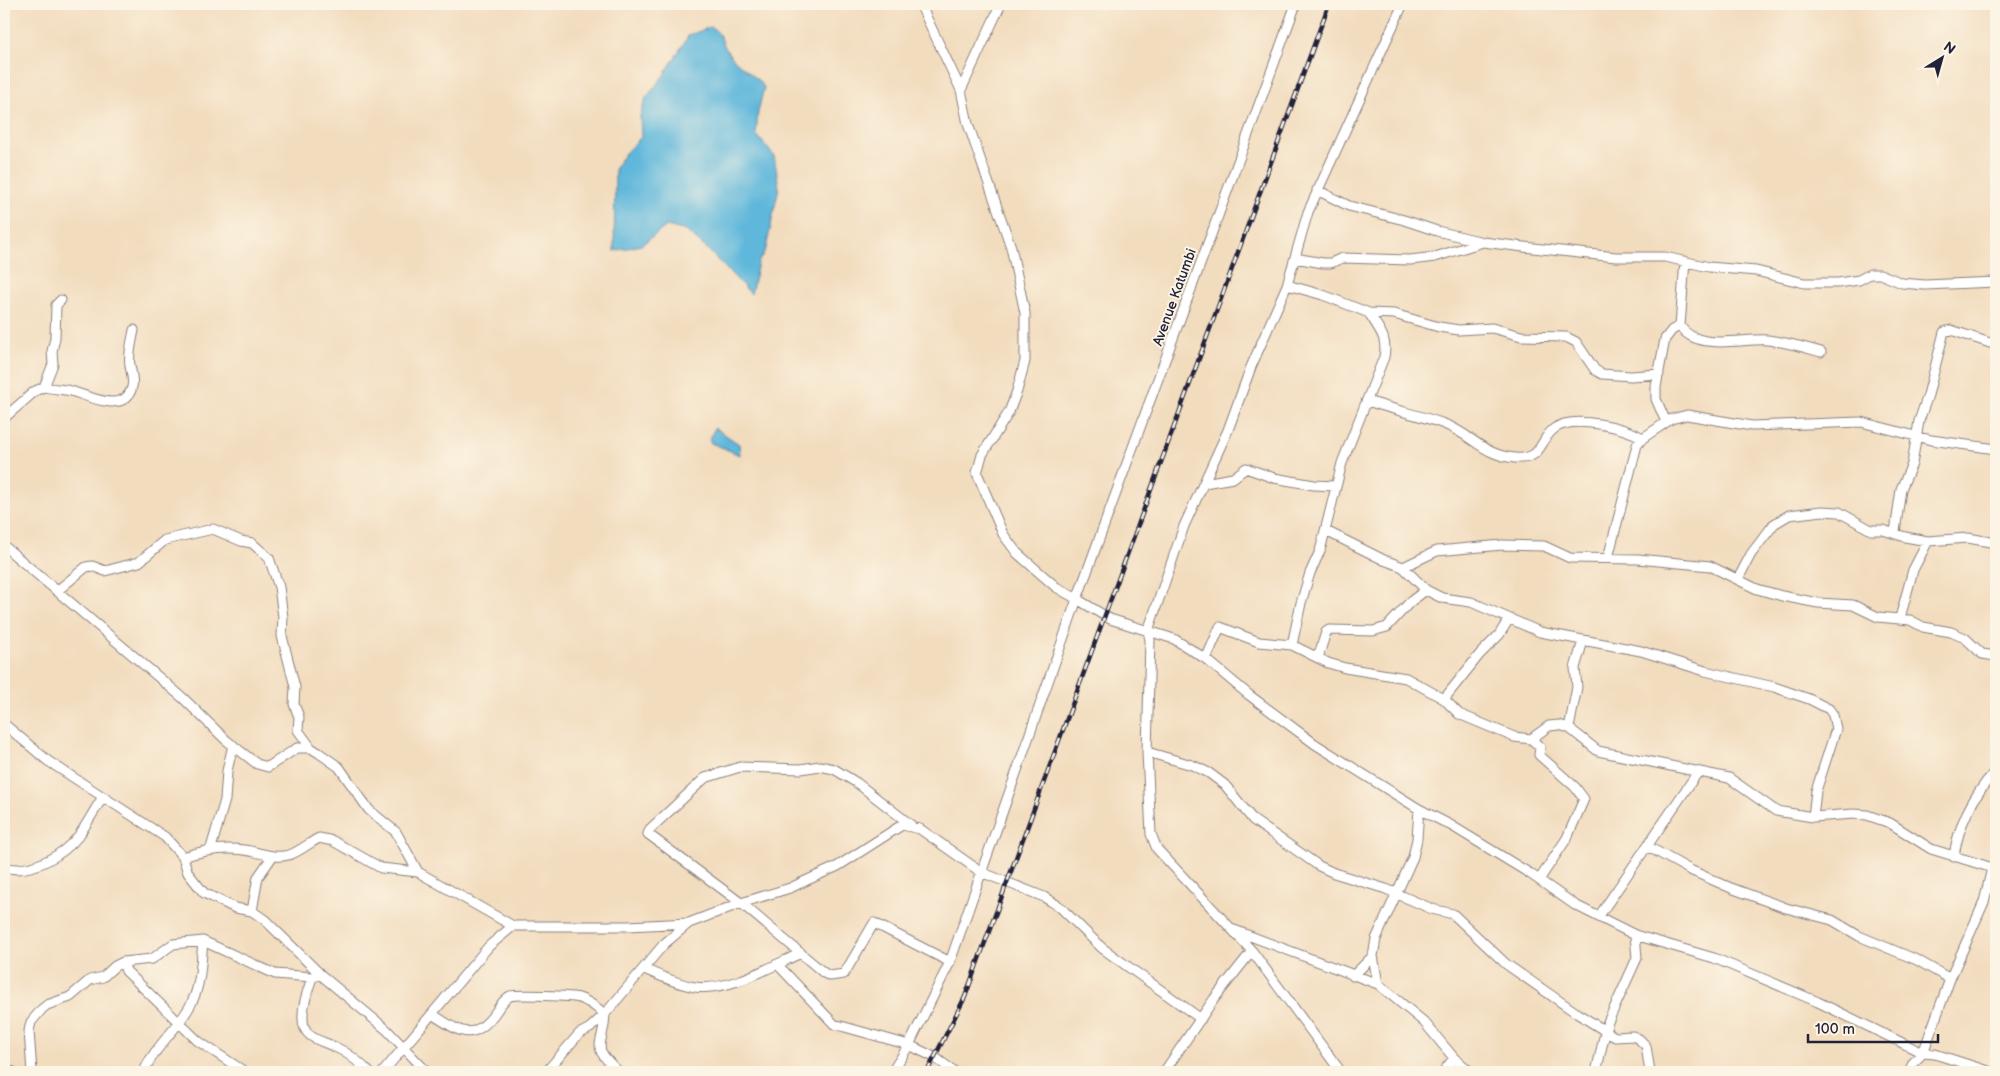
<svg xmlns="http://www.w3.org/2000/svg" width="2000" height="1076" viewBox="0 0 2000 1076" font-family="'Balsamiq Sans',sans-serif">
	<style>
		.water { fill: #5eb7db; stroke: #406c8b }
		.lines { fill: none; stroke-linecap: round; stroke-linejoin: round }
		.minor-casing { stroke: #8a7f7c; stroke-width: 11 }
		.minor { stroke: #fff; stroke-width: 9 }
		.rail-casing { stroke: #22223b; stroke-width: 4.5 }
		.rail { stroke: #fcf5e5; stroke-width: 2.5; stroke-dasharray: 8; stroke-linecap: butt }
		.labels { text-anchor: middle; stroke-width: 4; stroke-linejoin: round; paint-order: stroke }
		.street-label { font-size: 14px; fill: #22223b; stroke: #fcf5e5 }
	</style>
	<rect width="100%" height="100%" fill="#fcf5e5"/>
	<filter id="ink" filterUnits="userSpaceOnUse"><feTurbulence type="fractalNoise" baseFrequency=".02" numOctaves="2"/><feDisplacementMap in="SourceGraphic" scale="10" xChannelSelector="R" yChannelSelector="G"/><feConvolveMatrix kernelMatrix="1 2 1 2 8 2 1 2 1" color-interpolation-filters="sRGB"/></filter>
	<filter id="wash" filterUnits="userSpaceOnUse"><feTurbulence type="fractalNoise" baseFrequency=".0096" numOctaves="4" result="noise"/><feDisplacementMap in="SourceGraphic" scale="20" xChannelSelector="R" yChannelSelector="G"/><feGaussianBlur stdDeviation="1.12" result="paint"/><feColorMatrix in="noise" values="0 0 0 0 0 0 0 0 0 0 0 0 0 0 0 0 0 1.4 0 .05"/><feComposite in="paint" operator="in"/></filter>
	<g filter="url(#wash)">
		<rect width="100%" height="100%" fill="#f2dcbe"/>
		<path class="water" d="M711,27C721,33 721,39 726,49C734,64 754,73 764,87L758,112L756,134L774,156L779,187L766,249L758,263L751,294L705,247L686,231L667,226L641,245L614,251L615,168L625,153L641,137L640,116L646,98L664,75L689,35Z
			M715,428L739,444L740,455L711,443L709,439Z"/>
	</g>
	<g filter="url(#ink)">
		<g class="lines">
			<g class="minor-casing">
				<path id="minor" d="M1296,4L1077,599L1110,619L1174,639L1206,659L1249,695L1315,744L1419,809L1452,826L1529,873L1575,905L1635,935L1714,958L1818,1002L1923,1053L1935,1054L1991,1072
					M961,90L1001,4
					M1317,190L1349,206L1404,220L1437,231L1483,242L1524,247L1616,257H1665L1709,267L1756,271L1804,283H1838L1859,280L1870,274H1880L1902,283L1925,285L1996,282
					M1295,258L1323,263H1331L1342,258L1410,260L1435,257L1483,242
					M1685,261L1680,326C1697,352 1742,338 1768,340C1786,342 1803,347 1821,352
					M1287,285L1323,295L1369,313L1394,314L1439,327L1459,330L1492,328L1521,336L1566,337L1576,342L1595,370L1602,374L1631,376L1659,374
					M44,387C53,389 62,389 71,391C88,396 125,415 132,387C134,379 131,373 130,365C128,355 132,341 134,330
					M1368,401C1393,410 1420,415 1444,424C1473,435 1482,455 1515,458C1544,460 1538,440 1555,428C1574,415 1624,427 1643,438
					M4,418L35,391L44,387L53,364L52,351L55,338L56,305L61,300
					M1666,422L1656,399V387L1665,339L1672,330L1680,326
					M1204,483L1233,478L1246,468L1274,478L1314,485L1336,486
					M1326,531L1384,560L1403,567L1437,551L1502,545L1544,546L1570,558L1638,559L1710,566L1757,589L1782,596L1818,603L1853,605L1878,617L1910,620L1923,627L1951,632L1965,638L1982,654L1996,656
					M1895,532L1901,489L1912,464L1919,421L1928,395L1944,332L1951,330L1996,345
					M4,546L183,698L226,740L257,764L268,767L297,748H311L319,753L339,767L369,810L396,832L418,872L513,926H628L689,923
					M1608,558L1637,445L1643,438L1671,419L1687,415L1752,426L1861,422L1931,440L1996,449
					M1403,567L1426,590L1442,598L1471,602L1540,632L1641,651L1705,671L1774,687L1809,699L1829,709L1833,715L1836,729L1816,791L1813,817
					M1738,579L1751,554L1774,524L1789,515L1822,511L1839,512L1871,530H1883L1905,537L1928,541L1968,538L1996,543
					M57,591L86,567L92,566L105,571L139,562L165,540L213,529L241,541L252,543L269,558L279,587L283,617L282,636L295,687L294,704L299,717L298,730L311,748
					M1900,618L1913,570L1928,541
					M1292,645L1301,603L1310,573L1320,551L1342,463L1384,357C1388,337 1379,330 1369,313
					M1318,658L1326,632L1329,630L1373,631L1387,627L1410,602L1426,590
					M1206,659L1220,627L1259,642L1292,645L1328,663L1345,668L1406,678L1444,699L1459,714L1514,737L1531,739L1549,726L1559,725L1569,728L1598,751L1729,778L1776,811L1813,817L1854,814L1867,815L1890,823L1931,849L1996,869
					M1444,699L1480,654L1499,635L1509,619
					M4,724L48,761L165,837L183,857L188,873L204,893L235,908L252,911L265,920L321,975L387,1030L427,1072
					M1569,728L1577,687L1575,668L1583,641
					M1531,739L1540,747L1539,755L1575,787L1584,799L1567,838L1539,880
					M1147,752L1192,765L1209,773L1225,785L1253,820L1319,866L1334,873L1386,889L1432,909L1453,914L1506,964L1578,1014L1615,1037L1633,1036L1639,1039L1646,1046L1650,1072
					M911,825L857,783L834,769L820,766L801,769L740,767L705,778L650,829L648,834L741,903L824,973L830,976L844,974L874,923L950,962
					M1647,846L1690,870L1731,888L1786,908L1832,920L1859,936L1917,960L1950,979
					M211,848L225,800L227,771L233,745
					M183,857C204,850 222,847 244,850C260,852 273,859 289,855C299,852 309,843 319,838L333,841L381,868L418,872
					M1954,857C1958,824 1974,795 1996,770
					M4,867C30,875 64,855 80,834C88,822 95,809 103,797
					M252,911L258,877L272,857
					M1599,916L1698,772
					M1234,930L1378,984L1424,1022L1454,1058L1471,1072
					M123,962L126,971L198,1041L245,1072
					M777,964L834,1024L909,1045L934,1057L955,1072
					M644,969C660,976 677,984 695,987C728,992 772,966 801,953
					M1353,976L1373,956
					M312,977C308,991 302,1005 303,1019C303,1039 321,1040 335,1047C347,1052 360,1063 369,1072
					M1378,984L1373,956L1376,939L1413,857L1417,839L1419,809
					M432,1014C459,1031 472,1044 495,1013C499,1007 504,999 510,996C516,994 573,996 579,998C589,1001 597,1008 605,1014C604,1049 588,1043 619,1072
					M4,1069L14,1072
					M32,1072L29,1031L31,1022L42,1009L47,1005L70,997L90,980L103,977L115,966L123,962L152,959L173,944L203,941L275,974L312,977L321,975
					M144,1072C154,1046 180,1028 192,1002C201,984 201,961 203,941
					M383,1072L489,946L513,926
					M546,1072L579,1034L590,1028L605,1014L664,944L689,923L741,903L790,888L838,866L902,825L920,829L981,872L1044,897L1060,907L1102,948L1201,1019
					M892,1072L909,1045L950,962L1077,599L1056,587L1017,553L1003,534L977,473L982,455L1009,412L1017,391L1025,361V313L1011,247L968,124L961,90L920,4
					M1164,1072L1214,999L1252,951
					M1341,1072L1252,951L1157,849L1151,834L1147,752L1150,640L1148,631L1184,526L1228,430L1251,367L1287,285L1308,212L1403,4
					M1443,1072L1454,1058
					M1598,1072L1597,1068L1607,1024L1637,958L1635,935
					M1909,1072L1913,1063L1923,1053L1950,979L1984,902L1992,868"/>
			</g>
			<use href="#minor" class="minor"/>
			<g class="rail-casing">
				<path id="rail" d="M927,1072L965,997L1329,4"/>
			</g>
			<use href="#rail" class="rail"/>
		</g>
	</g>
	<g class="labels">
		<g class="street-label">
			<text transform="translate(1174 297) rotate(-70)" y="5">Avenue Katumbi</text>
		</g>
	</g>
	<rect width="2000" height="1076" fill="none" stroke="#fcf5e5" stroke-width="20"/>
	<g transform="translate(1942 58) rotate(37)" stroke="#fcf5e5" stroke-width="4" paint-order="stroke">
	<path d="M0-4L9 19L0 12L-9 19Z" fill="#22223b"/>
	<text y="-8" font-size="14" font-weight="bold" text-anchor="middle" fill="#22223b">N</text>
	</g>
	<path d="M1808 1034v8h130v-8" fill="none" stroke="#22223b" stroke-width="2.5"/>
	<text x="1815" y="1034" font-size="15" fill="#22223b" stroke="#fcf5e5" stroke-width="4" paint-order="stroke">100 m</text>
</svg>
